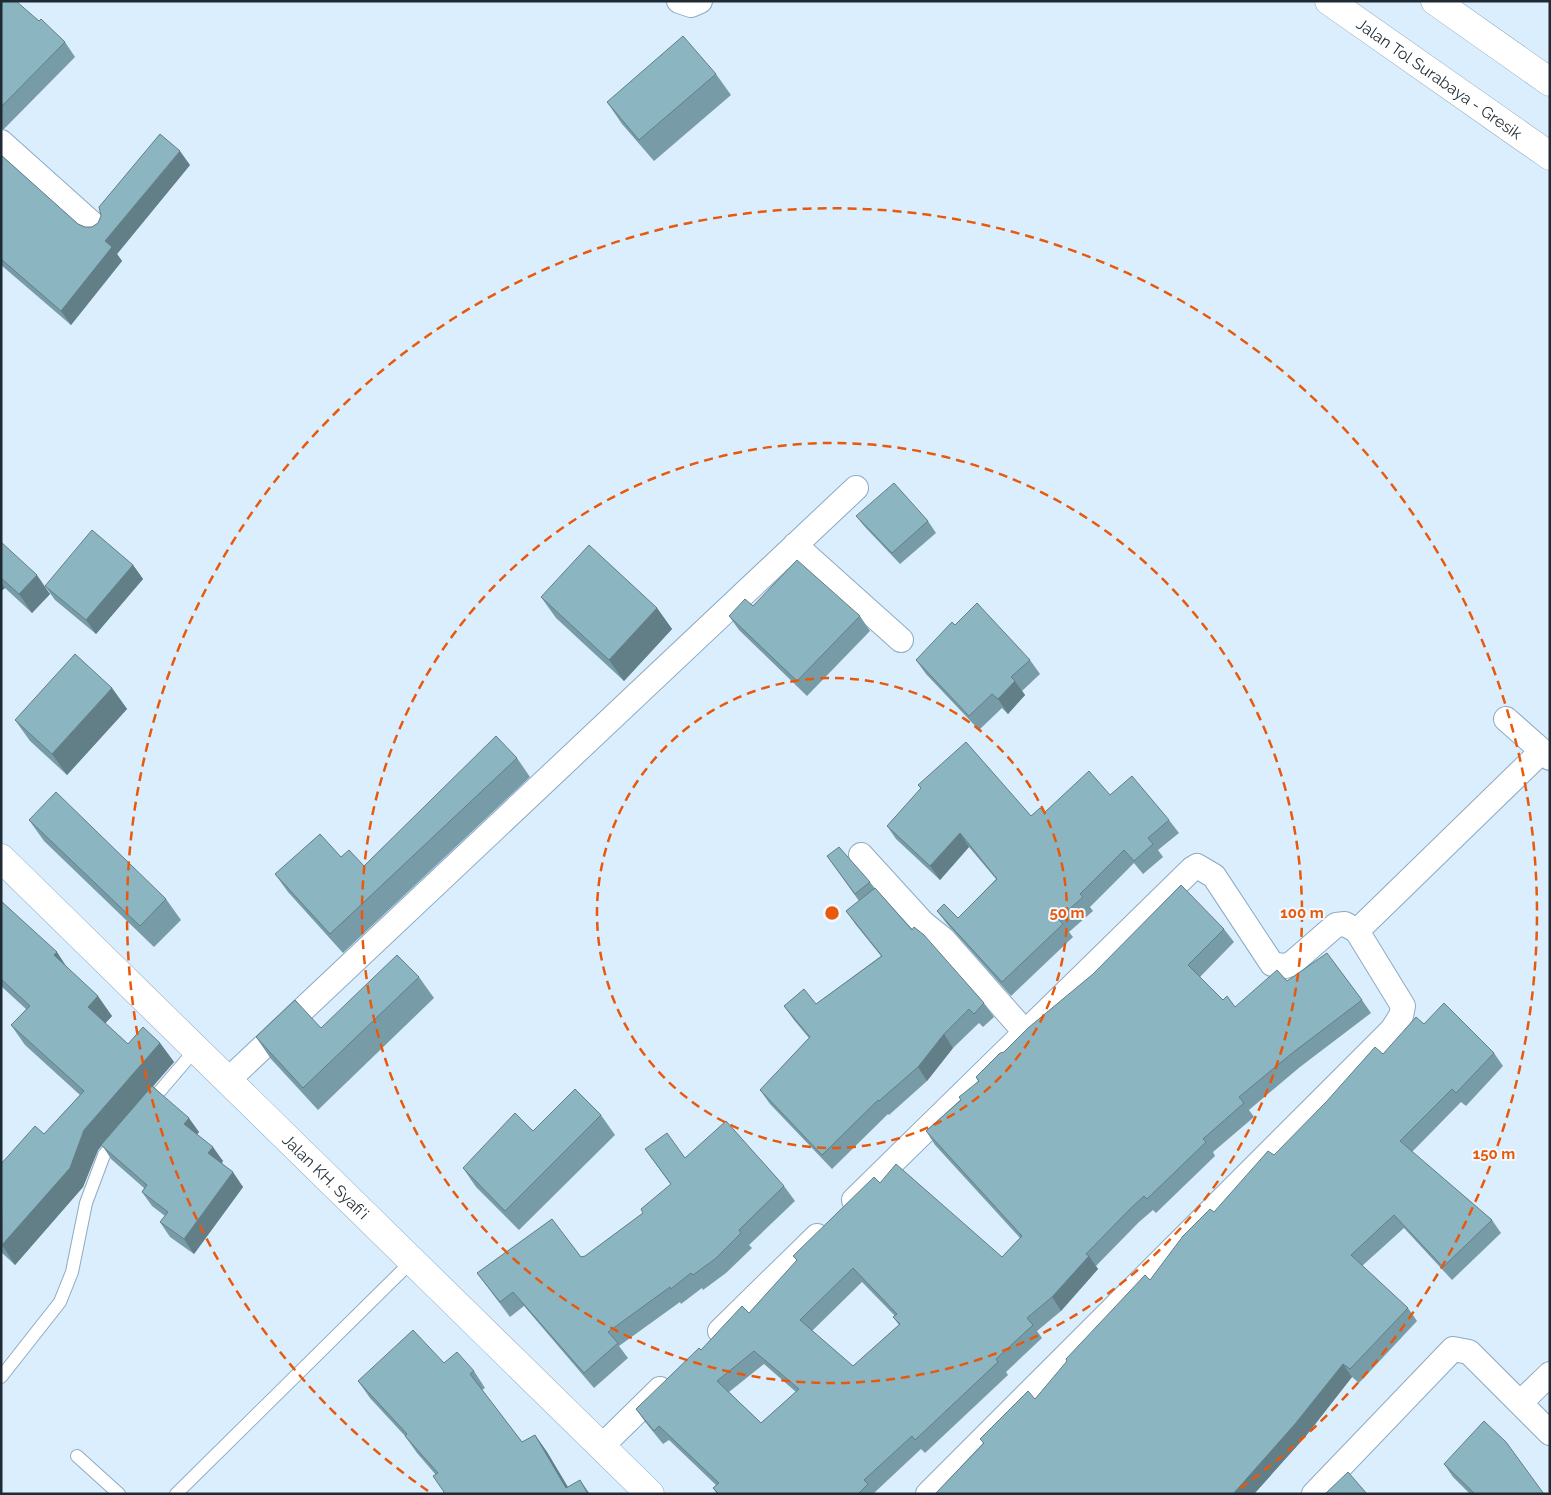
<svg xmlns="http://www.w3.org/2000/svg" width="1551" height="1495" viewBox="0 0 1551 1495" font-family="Raleway,sans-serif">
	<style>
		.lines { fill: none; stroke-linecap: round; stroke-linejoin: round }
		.service-casing { stroke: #8daac2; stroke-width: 14 }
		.minor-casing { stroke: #8daac2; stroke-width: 26 }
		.secondary-casing { stroke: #8daac2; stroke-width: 29 }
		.motorway-casing { stroke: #8daac2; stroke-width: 29 }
		.service { stroke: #fff; stroke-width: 12 }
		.minor { stroke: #fff; stroke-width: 24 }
		.secondary { stroke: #fff; stroke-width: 28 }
		.motorway { stroke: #fff; stroke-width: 28 }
		.wall { fill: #789ca7; fill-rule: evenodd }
		.shaded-wall { fill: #627f88 }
		.building { fill: #8cb5c2; stroke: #627f88; fill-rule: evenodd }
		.ring { fill: none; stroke: #e8590c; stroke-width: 2.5; stroke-dasharray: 9 6 }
		.labels { text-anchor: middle; stroke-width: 4; stroke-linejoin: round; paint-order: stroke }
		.street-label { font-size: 16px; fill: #1f2b34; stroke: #f3f9fe }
		.centre { fill: #e8590c; stroke: #f3f9fe; stroke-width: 2.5 }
		.ring-label { font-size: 15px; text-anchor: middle; font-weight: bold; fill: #e8590c; stroke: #f3f9fe; stroke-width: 4; stroke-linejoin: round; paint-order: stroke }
	</style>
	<rect width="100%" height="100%" fill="#dbeefd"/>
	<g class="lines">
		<g class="service-casing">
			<path id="service" d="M148,1105L195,1050
				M1,1377L60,1302L72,1272L86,1203L104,1155L116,1141
				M77,1456L119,1494
				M176,1494L413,1260"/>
		</g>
		<g class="minor-casing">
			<path id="minor" d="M679,1L691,5L700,1
				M1,142L97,228
				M795,545L901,640
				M1506,719L1550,758
				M861,855L923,923L943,939L1025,1032
				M1357,931L1542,751
				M227,1081L856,488
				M854,1200L1192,869L1197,866L1214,876L1272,964L1285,966L1291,964L1336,925L1345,924L1357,931L1403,1006L1401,1016L1392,1030L928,1494
				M720,1331L817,1236
				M1521,1402L1550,1374
				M602,1446L660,1389
				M1314,1494L1453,1349L1469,1352L1550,1433"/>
		</g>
		<g class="secondary-casing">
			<g id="secondary">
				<path id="s1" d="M1,858L650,1494"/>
			</g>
		</g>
		<g class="motorway-casing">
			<g id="motorway">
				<path id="s2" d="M1329,1L1550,156"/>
				<path d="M1435,1L1550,82"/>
			</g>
		</g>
		<use href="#service" class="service"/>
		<use href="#minor" class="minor"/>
		<use href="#secondary" class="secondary"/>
		<use href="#motorway" class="motorway"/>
	</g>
	<path class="wall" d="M1,1L39,21L65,42L75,57L4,129H1Z
		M716,74L731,95L654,161L622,124L607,102Z
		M1,155L78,224L85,227H92L190,165L117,254L122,261L71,325L1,265Z
		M856,516L928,521L936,533L900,564L865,527Z
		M1,542L50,594L32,613L5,588L1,591Z
		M133,565L143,579L96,634L55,600L45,586Z
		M541,597L657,608L672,629L624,681L556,618Z
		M729,616H860L870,631L807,696L739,630Z
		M955,625L1030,660L1040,674L1022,691L1025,695L1008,714L1002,708L979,730L926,674L916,660Z
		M112,688L127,709L67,775L30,741L15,720Z
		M517,758L530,777L343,953L288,892L275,874L341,857L364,866Z
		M918,785L1031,816L1045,812L1110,795L1169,820L1179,833L1158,850L1163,857L1143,874L1134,863L1090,907L1093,911L1069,932L1073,937L1011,996L947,924L937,911L958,918L996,879L969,847L940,880L896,839L887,826L921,789Z
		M29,820L166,899L181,920L154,947L44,841Z
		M827,856L870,882L874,888L912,930L984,1003L994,1017L983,1027L979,1023L953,1048L927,1081L889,1115L888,1114L832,1169L770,1104L760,1090L809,1038L794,1020L784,1006L816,1004L881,956L856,925L846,911L859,901Z
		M1,901L68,968L112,1016L105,1023L128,1044L160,1043L174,1062L153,1086L199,1132L197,1134L223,1161L222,1163L243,1187L194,1254L170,1237L160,1222L165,1216L152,1206L142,1192L144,1188L111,1159L102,1145L98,1150L83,1187L15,1265L1,1252V1164L44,1134L80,1095L25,1045L11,1025L26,1009L1,986Z
		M1224,929L1234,942L1200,977L1223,1000L1235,1007L1287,981L1362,1000L1371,1013L1300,1067L1249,1110L1254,1117L1213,1152L1215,1156L1156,1213L1153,1210L1139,1222L1096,1266L1098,1269L1061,1311L1037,1331L1042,1338L1006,1372L1008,1375L925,1453L921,1449L874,1493L875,1494H717L713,1488L716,1485L669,1440L663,1444L646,1423L636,1409L701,1350L749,1313L797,1261L793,1256L880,1183L1002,1257L1020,1238L935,1145L926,1131L960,1100L978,1081L976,1077L1004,1052ZM862,1282L895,1316L893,1317L899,1325L853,1366L812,1331ZM764,1364L796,1392L761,1423L729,1392Z
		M419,977L434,998L318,1110L271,1059L256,1037L321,1028Z
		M1424,1024L1494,1053L1503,1066L1466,1106L1461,1102L1412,1152L1492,1220L1501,1233L1452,1280L1404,1228L1362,1266L1408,1308L1417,1321L1359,1383L1352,1377L1305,1437L1254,1494H935L983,1443L980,1439L1035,1399L1150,1280L1214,1212L1383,1054Z
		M601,1115L615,1135L519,1230L476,1187L463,1168L533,1131Z
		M645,1149L685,1158L784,1186L795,1201L749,1245L752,1248L726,1273L703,1290L702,1288L681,1304L680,1302L619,1346L628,1358L594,1388L524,1306L510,1317L477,1273L581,1257L585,1256L643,1213L671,1185Z
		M444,1363L474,1371L485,1388L482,1390L522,1442L535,1435L547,1452L568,1487L580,1480L590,1494H442L444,1492L436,1475L417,1453L405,1436L370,1398L358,1381Z
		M1444,1464L1544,1494H1470L1453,1477Z"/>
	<path class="shaded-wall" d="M180,151L190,165L117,254L122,261L71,325L61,311L105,241Z
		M133,565L143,579L96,634L86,620Z
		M37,575L50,594L32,613L19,594Z
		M1,583L5,588L1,591Z
		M657,608L672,629L624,681L609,660Z
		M1015,681L1025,695L1008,714L998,699Z
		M112,688L127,709L67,775L52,754Z
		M960,833L969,847L940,880L930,866Z
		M57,952L70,972L54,955Z
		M98,996L112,1016L102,1027L88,1007Z
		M944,1034L953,1048L927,1081L918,1067Z
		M160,1043L174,1062L98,1150L83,1187L15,1265L2,1245L84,1130Z
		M189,1118L199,1132L194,1138L184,1124Z
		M213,1147L223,1161L218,1167L208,1153Z
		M233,1172L243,1187L194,1254L184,1239Z
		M1089,1256L1098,1269L1061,1311L1052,1297Z
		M1343,1364L1352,1377L1305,1437L1254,1494H1233Z
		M535,1435L547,1452L572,1494L566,1488Z"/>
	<path class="building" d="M1,1H16L39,21L41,19L65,42L1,107Z
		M683,36L716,74L639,140L607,102Z
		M160,134L180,151L105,241L112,247L61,311L1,259V155L78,224L85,227H92L98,223L101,216L99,207Z
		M894,483L928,521L892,553L856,516Z
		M92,530L133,565L86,620L45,586Z
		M1,542L37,575L19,594L1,578Z
		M589,545L657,608L609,660L541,597Z
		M797,560L860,616L797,681L729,616L745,599L753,606Z
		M977,603L1030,660L1011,677L1015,681L998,699L992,694L969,716L916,660L952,622L955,625Z
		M75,654L112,688L52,754L15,720Z
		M496,736L517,758L330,934L275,874L320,834L341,857L349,850L364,866Z
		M966,742L1031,816L1040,808L1045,812L1089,771L1110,795L1132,776L1169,820L1148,838L1153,844L1134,861L1124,850L1080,894L1083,897L1058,919L1063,924L1002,982L937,911L944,904L958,918L997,879L960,833L930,866L887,826L921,788L918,785Z
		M56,792L166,899L140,926L29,820Z
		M839,847L870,882L855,894L827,856Z
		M1181,885L1224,929L1188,965L1223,1000L1227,996L1235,1007L1277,970L1287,981L1327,953L1362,1000L1291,1054L1239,1097L1244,1103L1203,1139L1206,1142L1147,1199L1144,1196L1130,1209L1086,1254L1089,1256L1052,1297L1027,1318L1033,1325L996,1359L998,1362L915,1440L912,1436L864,1480L868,1484L858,1494H719L713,1488L719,1483L659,1426L654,1431L636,1409L699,1348L701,1350L742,1306L749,1313L797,1260L793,1256L874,1177L880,1183L896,1164L1002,1257L1022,1236L926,1131L961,1100L959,1097L979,1081L976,1077L1000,1053L1004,1052L1028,1028L1093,974ZM853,1268L897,1314L893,1317L900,1324L853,1366L800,1320ZM754,1351L799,1389L761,1423L717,1381Z
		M875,888L912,930L914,927L924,935L984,1003L974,1014L969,1009L944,1034L918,1067L879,1101L878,1100L822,1155L760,1090L810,1037L784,1006L804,989L816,1004L882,956L846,911Z
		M1,901L57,952L54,955L98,996L88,1007L128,1044L143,1027L160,1043L84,1130L70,1168L2,1245L1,1164L35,1126L44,1134L84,1091L11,1025L30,1006L1,979Z
		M397,955L419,977L303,1088L256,1037L295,1000L321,1028Z
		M1444,1003L1494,1053L1456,1093L1452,1089L1400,1141L1492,1220L1443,1267L1394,1215L1351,1255L1408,1308L1350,1369L1343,1364L1295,1424L1233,1494H935L984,1443L980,1439L1028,1391L1035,1399L1067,1361L1066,1359L1145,1275L1150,1280L1183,1236L1210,1209L1214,1212L1268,1151L1274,1155L1326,1102L1375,1047L1383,1054L1416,1017L1424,1024Z
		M152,1086L189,1118L184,1124L213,1147L208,1153L233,1172L184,1239L160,1222L168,1212L142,1192L147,1185L101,1145Z
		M575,1089L601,1115L505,1211L463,1168L515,1113L533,1131Z
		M726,1121L784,1186L739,1230L741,1233L715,1259L693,1275L691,1273L671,1289L670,1287L608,1332L618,1343L584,1373L513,1292L500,1302L477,1273L552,1219L581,1257L585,1256L643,1213L641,1209L671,1184L645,1149L667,1133L685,1158Z
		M413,1330L444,1363L457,1352L474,1371L470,1374L522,1442L535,1435L566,1488L580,1480L588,1494H442L444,1492L433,1476L438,1473L405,1436L407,1434L358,1381Z
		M1484,1421L1506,1442L1544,1494H1475L1444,1464Z
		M1348,1472L1367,1494H1325Z"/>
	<g class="ring">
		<circle cx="832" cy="913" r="235"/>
		<circle cx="832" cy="913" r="470"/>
		<path d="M428 1491A705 705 0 1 1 1236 1491"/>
	</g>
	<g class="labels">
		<g class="street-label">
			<text dy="6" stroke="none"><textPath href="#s2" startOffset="135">Jalan Tol Surabaya - Gresik</textPath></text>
			<text dy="6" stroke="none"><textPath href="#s1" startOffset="455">Jalan KH. Syafi'i</textPath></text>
		</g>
	</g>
	<circle cx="832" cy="913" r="8" class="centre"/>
	<g class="ring-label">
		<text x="1067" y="918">50 m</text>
		<text x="1302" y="918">100 m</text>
		<text x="1494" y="1159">150 m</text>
	</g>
	<rect width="1551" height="1495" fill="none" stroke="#1f2b34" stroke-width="5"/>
</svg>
